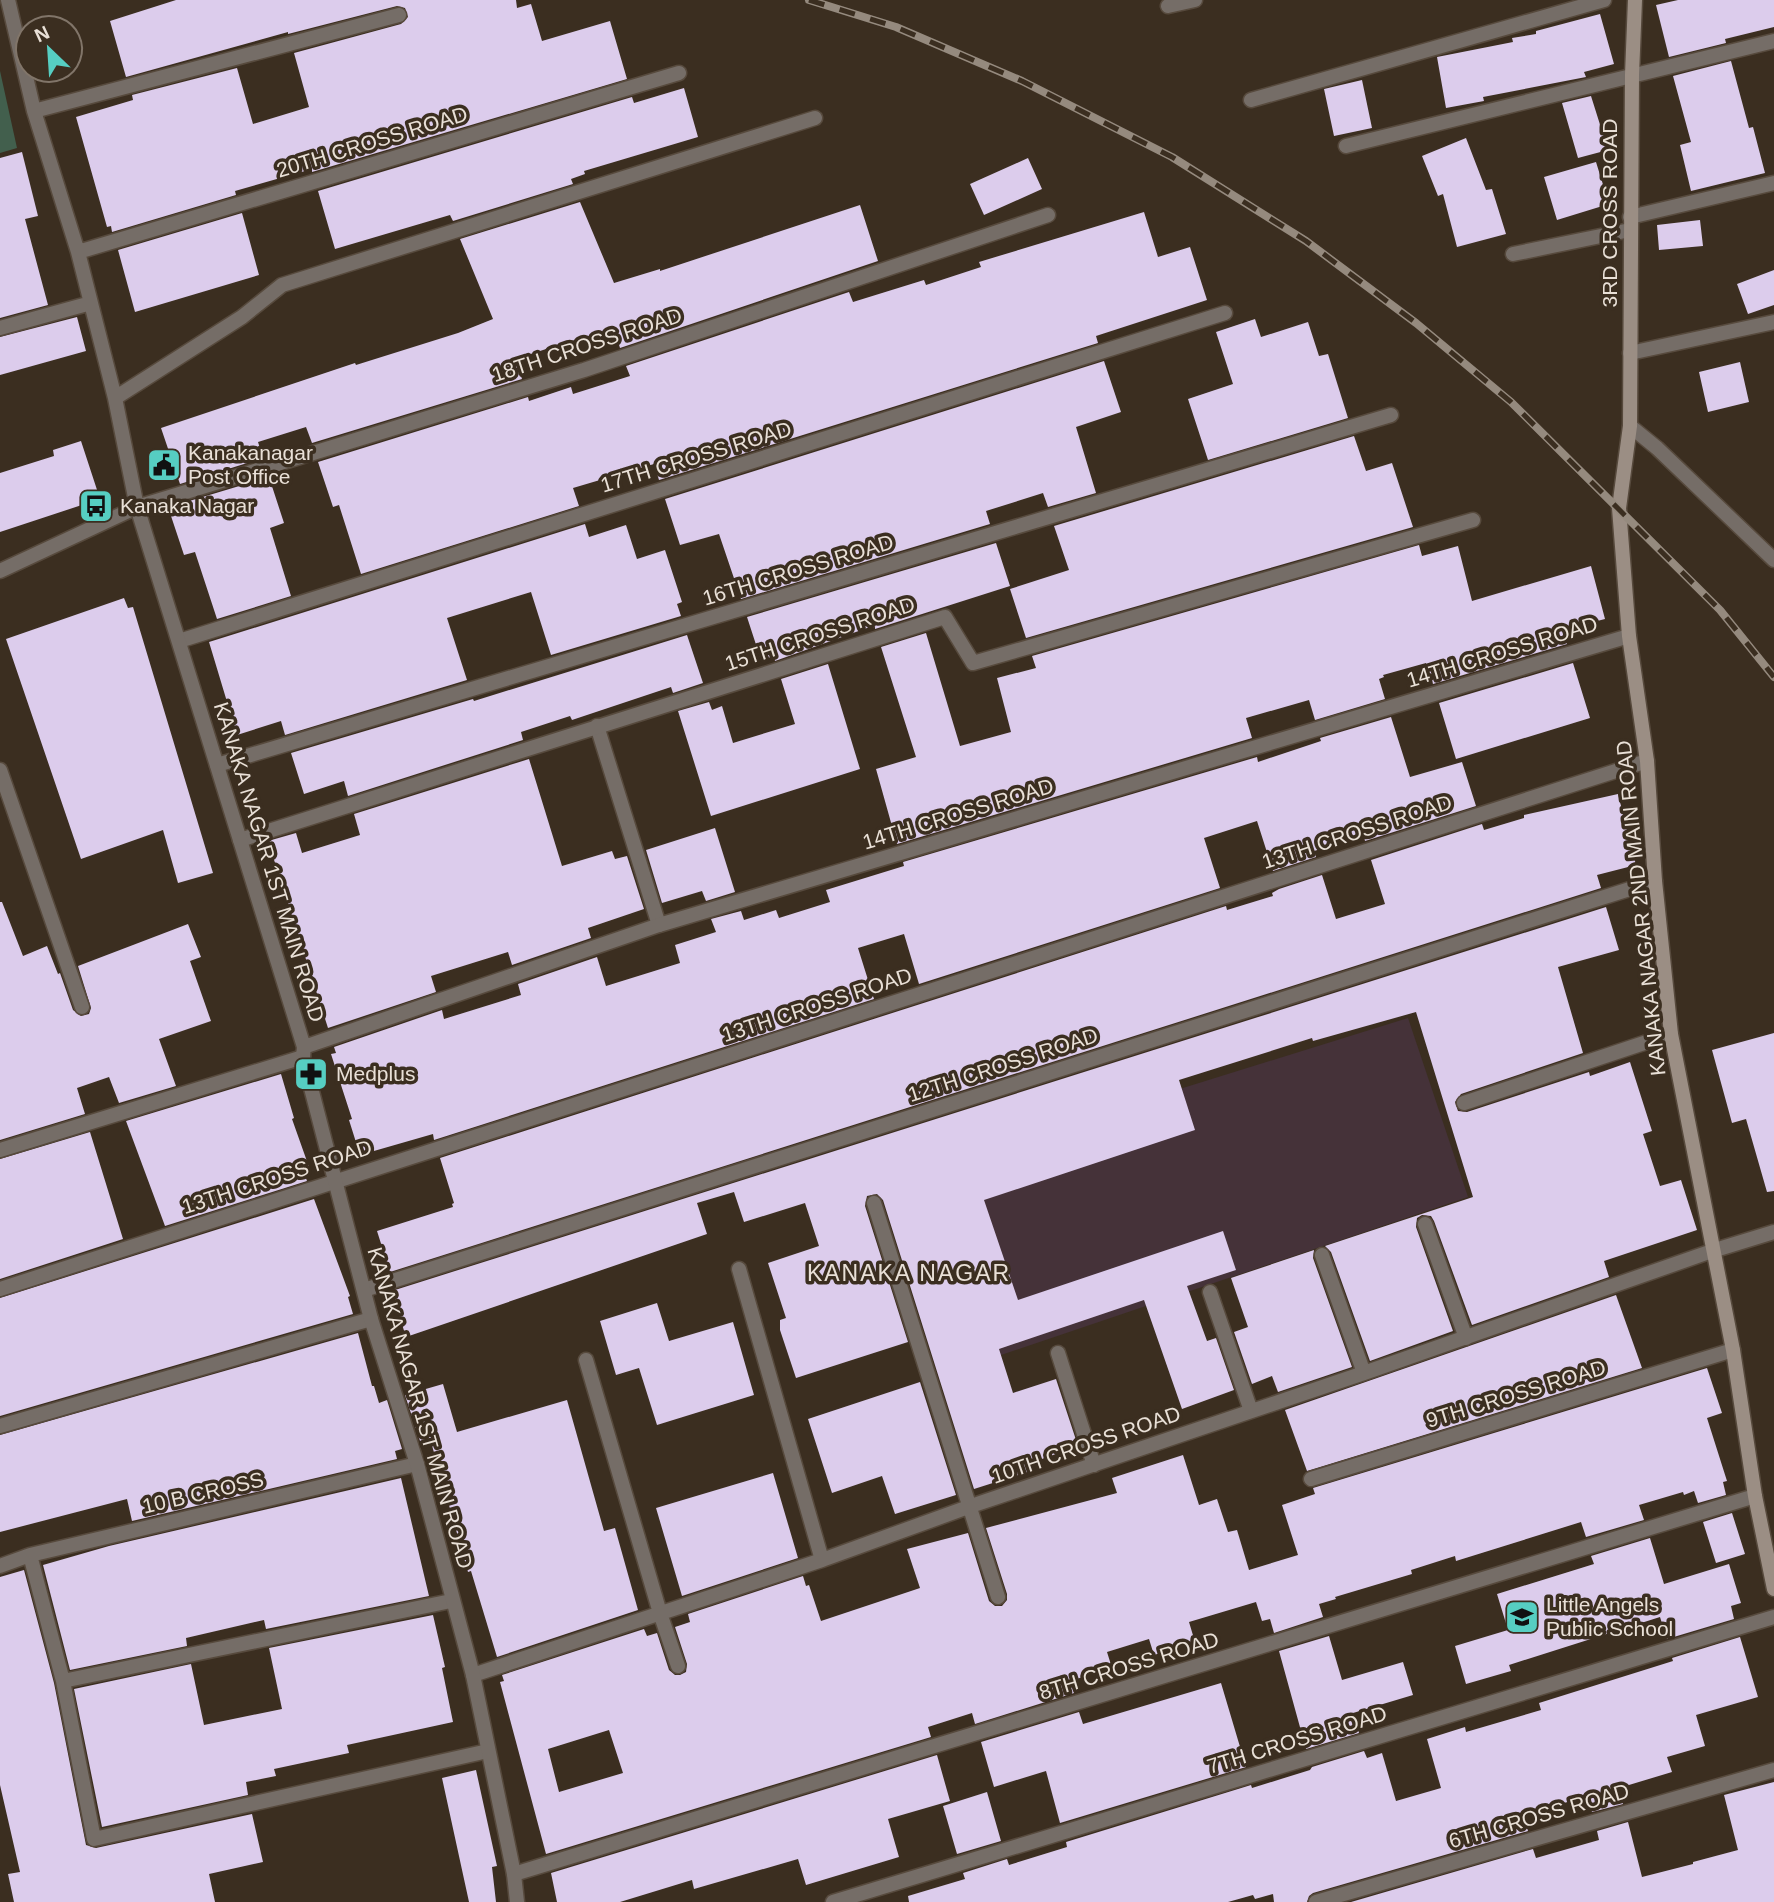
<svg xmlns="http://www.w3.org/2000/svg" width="1774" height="1902" viewBox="0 0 1774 1902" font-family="Helvetica,sans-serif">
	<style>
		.education { fill: #453239 }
		.green { fill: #425f4d }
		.building { fill: #dcccec; fill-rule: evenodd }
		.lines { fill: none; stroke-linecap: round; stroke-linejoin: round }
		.service-casing { stroke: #574a3d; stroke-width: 17 }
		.minor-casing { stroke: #574a3d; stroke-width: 17 }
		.tertiary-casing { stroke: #574a3d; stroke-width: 17 }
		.secondary-casing { stroke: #574a3d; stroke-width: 17 }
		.service { stroke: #756d67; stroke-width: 14 }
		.minor { stroke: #756d67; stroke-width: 14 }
		.tertiary { stroke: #756d67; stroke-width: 14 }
		.secondary { stroke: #9b8e84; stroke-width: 14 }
		.rail-casing { stroke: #958a7e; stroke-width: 8 }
		.rail { stroke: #3b2e20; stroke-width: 5; stroke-dasharray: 16; stroke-linecap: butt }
		.labels { text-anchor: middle; stroke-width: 7; stroke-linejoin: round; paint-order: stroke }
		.street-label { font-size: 21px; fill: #e9e0d7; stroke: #3b2e20 }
		.poi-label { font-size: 21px; fill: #e9e0d7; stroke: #3b2e20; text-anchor: start }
		.neighbourhood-label { font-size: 23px; letter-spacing: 2px; fill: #e9e0d7; stroke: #3b2e20 }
	</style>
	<rect width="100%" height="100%" fill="#3b2e20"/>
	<path class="education" d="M1408,1018L1468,1197L942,1375L881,1182Z"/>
	<path class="green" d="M0,71L17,148L0,153Z"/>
	<path class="building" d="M176,0H516L517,8L531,4L542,41L610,21L627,79L312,172V169L235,191L236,195L112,232L111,226L107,227L76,117L133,100L132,95L237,68L253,124L309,107L294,53L401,24L408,17L405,8L397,6L288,34V32L126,77L110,21Z
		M1678,0H1774V27L1725,39L1726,43L1669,57L1656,5Z
		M1600,14L1614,64L1584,72L1586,77L1483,97L1484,101L1446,108L1437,57L1513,42L1512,38L1536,34V31Z
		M1731,61L1749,128L1753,127L1765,173L1691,191L1680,145L1691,142L1673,76Z
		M1362,80L1372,128L1334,136L1324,89Z
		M684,88L698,137L584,171L585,174L571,179L573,184L453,221L450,215L335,249L318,191L632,97L634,103Z
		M1591,96L1608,150L1578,158L1562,103Z
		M1466,138L1486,190L1492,189L1506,234L1457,247L1443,194L1438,196L1422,156Z
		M22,152L38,216L25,219L48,305L0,318V158Z
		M1028,158L1042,189L984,215L970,184Z
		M1596,162L1609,204L1557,220L1544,177Z
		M580,202L614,283L660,269V271L860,205L878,261L620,348L614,329L568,342L515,359L522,379L312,443L306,427L258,442L263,458L180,484L161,428L355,363L356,365L458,333L493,319L460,239Z
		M1144,212L1158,257L1190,247L1207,300L1096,336L1098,343L659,480L654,464L573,488L579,506L361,574L339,505L333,507L318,462L528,397L529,401L571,387L573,394L630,376L626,366L849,292L853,302L924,280L926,285L981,267L979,262Z
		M242,213L259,275L135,312L118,250Z
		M1700,220L1703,246L1659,250L1657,225Z
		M1774,270V305L1748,314L1737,284Z
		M77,317L86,351L0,375V337Z
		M1255,319L1261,337L1308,322L1319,356L1328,354L1348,418L1208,460L1188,399L1233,384L1216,332Z
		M1104,361L1121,412L1076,427L1096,493L1048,507L1043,493L986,511L990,524L741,599L719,534L680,545L665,499Z
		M1740,362L1749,402L1708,412L1699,372Z
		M1354,436L1366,471L1392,463L1413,527L1026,638L1010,589L1069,570L1054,526Z
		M81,441L100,499L0,532V473L54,456L53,450Z
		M269,477L284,523L270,528L291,596L217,619L195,552L184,555L171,516L188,510L186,502Z
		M585,524L589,537L626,525L637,559L665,550L682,602L677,604L681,616L551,655L531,592L447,618L467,680L285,735L281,721L237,735L209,642Z
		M996,543L1010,586L875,629V627L867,628L775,661L774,656L761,660L747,617Z
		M1419,545L1422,556L1458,546L1472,601L1591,566L1605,619L1562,630L1567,644L1433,684L1426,663L1383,675L1384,677L1379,679L1385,699L1315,720L1309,700L1246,718L1252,738L897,844L876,769L916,757L881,647L926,633L960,746L1011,732L997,678L1036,668L1032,656Z
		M124,598L128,608L133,607L213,873L178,883L163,830L81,859L6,639Z
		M687,635L703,683L673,693L671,687L572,720L570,716L521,732L523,740L348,796L344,781L304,794L291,753L473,699L474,701Z
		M1573,663L1590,718L1456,759L1439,703Z
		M828,664L860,769L711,816L678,711L709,702L712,710L722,706L733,743L795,724L781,679Z
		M1391,717L1410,777L1462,762L1476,806L1365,841L1364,836L1314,851L1316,857L1273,871L1257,821L1204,838L1220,888L919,984L904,934L858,948L874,999L434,1140L433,1134L360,1155L349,1120L352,1119L331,1054L336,1053L334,1047L442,1010L444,1019L521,995L518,984L597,957L606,986L680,963L675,945L716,932L711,919L741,911L744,920L776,910L779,918L830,902L826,890L904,866L903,862L1257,757L1258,762L1321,741L1320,738Z
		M529,759L562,866L612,851L615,859L627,856L644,909L588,928L591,938L512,965L508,952L431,976L436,992L328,1028L268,841L296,833L302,853L360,835L354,814Z
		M1618,794L1636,865L1597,875L1601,888L390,1272L377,1231L453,1207L452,1204L454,1203L440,1158L1226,906L1227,910L1273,896L1272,893L1279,889L1322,875L1336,919L1385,904L1371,860L1482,824L1484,830L1524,818V815Z
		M715,828L735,892L706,901L702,891L662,903L646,850Z
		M0,902H2L23,956L47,946L58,974L60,973L73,1010L81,1016L89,1014L91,1008L78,966L188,924L201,957L190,961L211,1021L159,1039L176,1086L119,1103L109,1077L77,1088L85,1114L0,1140Z
		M1606,907L1619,950L1558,967L1583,1053L1461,1094L1455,1102L1458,1111L1467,1112L1589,1072L1590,1076L1630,1062L1652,1131L1643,1134L1660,1186L1681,1180L1697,1230L1604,1261L1609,1277L1472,1325L1434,1221L1431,1216L1422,1215L1417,1218L1416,1227L1453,1331L1370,1361L1331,1252L1325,1246L1473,1197L1416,1012L1313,1041L1312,1038L1179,1080L1195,1130L984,1200L1018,1300L1223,1231L1236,1270L1187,1286L1207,1341L1216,1338L1234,1390L1182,1409L1144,1300L999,1349L1013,1393L1056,1379L1078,1446L1028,1464L1031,1471L974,1489L883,1200L877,1194L867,1196L865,1206L908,1342L796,1378L780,1330V1320L786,1318L768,1263L819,1246L805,1203L744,1222L734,1192L697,1203L707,1234L406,1337L394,1299L398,1298L395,1290Z
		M1774,1033V1191L1767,1192L1746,1119L1732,1123L1712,1050Z
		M281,1074L294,1118L292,1119L309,1167L303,1170L307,1181L165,1226L126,1121Z
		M90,1132L123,1239L0,1279V1159Z
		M314,1199L350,1296L348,1297L353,1314L0,1416V1298Z
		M1314,1250L1313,1258L1352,1367L1278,1392L1272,1376L1252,1384L1234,1332L1248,1327L1231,1278Z
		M1616,1295L1642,1368L1307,1471L1285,1410Z
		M657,1303L669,1341L733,1322L754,1395L657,1425L639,1368L616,1375L600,1321Z
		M358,1333L372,1386H374L379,1403L387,1400L402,1449L395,1451L397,1459L132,1521L127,1499L0,1532V1435Z
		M1707,1368L1722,1413L1707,1418L1727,1481L1723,1482L1726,1495L1698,1503L1694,1491L1684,1495L1683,1492L1639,1505L1644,1520L1586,1537L1581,1522L1456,1561L1455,1556L1411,1570L1412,1574L1335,1597L1336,1599L1319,1604L1323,1617L1274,1633L1270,1619L1262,1621L1256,1602L1189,1622L1195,1642L1154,1655L1149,1639L1107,1652L1112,1668L1070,1681L1074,1693L975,1724L972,1713L928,1727L931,1737L546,1854L500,1682L504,1681L502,1675L644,1629L647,1636L657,1633L669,1670L675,1675H680L686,1672L687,1664L675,1627L690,1622L688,1614L803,1576L806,1586L809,1585L821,1621L920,1588L907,1549L968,1533L989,1601L995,1606H1002L1007,1600V1594L986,1528L1117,1493L1112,1478L1183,1455L1199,1505L1217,1499L1228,1532L1237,1530L1249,1570L1298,1555L1282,1505L1315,1494L1313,1488ZM609,1730L623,1773L559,1792L548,1749Z
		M920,1382L956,1495L895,1514L882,1476L832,1493L808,1419Z
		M443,1384L457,1432L567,1400L604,1531L615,1528L638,1610L497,1657L471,1571L468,1572L431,1442L421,1444L405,1395Z
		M773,1473L798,1558L682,1596L656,1508Z
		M401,1478L429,1596L266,1629L264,1620L186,1638L187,1646L70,1670L43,1565L109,1546Z
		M1732,1513L1745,1554L1716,1563L1703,1522Z
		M1650,1538L1664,1584L1729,1564L1741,1603L1731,1606L1734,1619L1667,1639L1660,1617L1509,1665L1511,1671L1466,1684L1455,1646L1508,1630L1497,1594L1594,1564L1591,1556Z
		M24,1570L54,1683L86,1845L96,1848L252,1814L263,1862L209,1874L215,1902H14L8,1874L20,1872L0,1785V1577Z
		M433,1615L445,1667L442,1668L453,1722L347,1745L349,1753L274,1769L276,1776L246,1782L248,1795L102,1827L74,1689L191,1664L204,1725L282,1709L269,1648Z
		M1329,1636L1342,1680L1403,1662L1413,1695L1353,1713L1359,1733L1306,1749L1279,1651Z
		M1740,1637L1758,1697L1696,1715L1705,1746L1667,1757L1672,1772L1619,1788L1623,1804L1592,1812L1588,1797L1523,1813L1528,1831L1313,1893L1309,1896L1307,1902H1274L1273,1894L1255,1899L1253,1895L1228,1902H909L908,1896L965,1879L963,1873L1007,1859L1009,1865L1067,1847L1066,1842L1251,1785L1252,1788L1310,1770L1312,1767L1364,1751L1367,1758L1382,1753L1396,1801L1441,1788L1427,1739L1465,1727L1466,1732L1541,1710L1539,1703L1673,1661L1672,1658Z
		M1221,1683L1246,1767L1060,1823L1046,1771L994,1787L981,1742L1079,1712L1083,1724Z
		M937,1755L950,1801L888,1819L899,1857L806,1885L798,1859L694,1889L692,1880L620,1902H557L551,1873Z
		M476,1770L497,1866L492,1867L496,1902H469L442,1778Z
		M1774,1782V1902H1351L1533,1849L1536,1858L1599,1840L1597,1831L1628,1822L1642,1877L1693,1864V1862L1738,1850L1724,1795Z
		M987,1792L1001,1841L957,1854L943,1806Z"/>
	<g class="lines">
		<g class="service-casing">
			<path id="service" d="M597,726L659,925"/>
		</g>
		<g class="minor-casing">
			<path id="minor" d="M8,0L34,111L78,252L115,398L137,507L584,370L1048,215
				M1168,6L1195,0
				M1251,100L1604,0
				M34,111L399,15
				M1346,146L1774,41
				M1630,217L1774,183
				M78,252L679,73
				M1513,254L1630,230
				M0,328L91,303
				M1630,353L1774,322
				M115,398L242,317L282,285L815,118
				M1630,426L1657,448L1774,560
				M179,641L1225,313
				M217,765L1391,415
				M0,770L82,1007
				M240,840L945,617L973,663L1473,520
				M1464,1103L1671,1034
				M0,1150L303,1057
				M874,1203L998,1597
				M1425,1224L1466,1338
				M1322,1255L1364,1373
				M739,1269L822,1560
				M0,1289L1647,761
				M364,1290L1655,881
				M1210,1292L1251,1411
				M1058,1353L1094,1465
				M586,1360L660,1613L678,1666
				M0,1426L371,1319
				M1311,1479L1733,1350
				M30,1555L63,1681
				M0,1566L30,1555L417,1464
				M451,1601L63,1681L94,1839L488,1751
				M473,1675L822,1560L971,1506L1364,1373L1712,1251L1774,1232
				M514,1874L1755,1496
				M833,1902L1774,1617
				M1316,1902L1774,1770"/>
		</g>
		<g class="tertiary-casing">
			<path id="tertiary" d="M0,571L137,507L304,1047L303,1057L371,1319L417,1464L473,1675L514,1874L517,1902
				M304,1047L659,925L1629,636"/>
		</g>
		<g class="secondary-casing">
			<path id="secondary" d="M1635,0L1632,75L1630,426L1619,508L1629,636L1647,761L1655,881L1671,1034L1733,1350L1755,1496L1774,1589"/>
		</g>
		<use href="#service" class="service"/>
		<use href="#minor" class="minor"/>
		<use href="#tertiary" class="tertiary"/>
		<use href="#secondary" class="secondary"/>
		<g class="rail-casing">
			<path id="rail" d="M809,0L896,27L1022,81L1172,157L1306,241L1416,323L1511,402L1720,610L1774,677"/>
		</g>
		<use href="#rail" class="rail"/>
	</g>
	<defs>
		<g id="civic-square" transform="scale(1.75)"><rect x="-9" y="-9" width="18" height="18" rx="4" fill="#56cec2" stroke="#3b2e20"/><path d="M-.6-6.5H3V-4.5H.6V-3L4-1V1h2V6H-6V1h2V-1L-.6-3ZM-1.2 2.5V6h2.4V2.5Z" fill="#111"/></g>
		<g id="bus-square" transform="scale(1.75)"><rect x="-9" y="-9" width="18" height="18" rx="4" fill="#56cec2" stroke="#3b2e20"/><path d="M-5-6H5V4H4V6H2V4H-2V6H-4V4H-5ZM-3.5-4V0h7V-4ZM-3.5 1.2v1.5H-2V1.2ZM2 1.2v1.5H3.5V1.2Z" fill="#111"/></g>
		<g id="pharmacy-square" transform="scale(1.75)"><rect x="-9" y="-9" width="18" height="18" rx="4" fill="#56cec2" stroke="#3b2e20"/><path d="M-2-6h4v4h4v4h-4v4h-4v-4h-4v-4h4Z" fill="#111"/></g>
		<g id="school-square" transform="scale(1.75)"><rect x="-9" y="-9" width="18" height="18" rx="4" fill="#56cec2" stroke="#3b2e20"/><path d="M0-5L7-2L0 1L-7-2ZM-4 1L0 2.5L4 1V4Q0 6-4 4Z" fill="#111"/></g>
	</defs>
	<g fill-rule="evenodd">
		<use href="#civic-square" x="164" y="465"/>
		<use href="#bus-square" x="96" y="506"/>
		<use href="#pharmacy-square" x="311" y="1074"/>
		<use href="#school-square" x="1522" y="1617"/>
	</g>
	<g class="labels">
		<g class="street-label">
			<text transform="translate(372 142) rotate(-17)" y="7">20TH CROSS ROAD</text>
			<text transform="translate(1610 213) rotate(-90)" y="7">3RD CROSS ROAD</text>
			<text transform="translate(587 345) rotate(-18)" y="7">18TH CROSS ROAD</text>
			<text transform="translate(696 457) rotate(-17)" y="7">17TH CROSS ROAD</text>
			<text transform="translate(798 570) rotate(-17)" y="7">16TH CROSS ROAD</text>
			<text transform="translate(820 634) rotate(-18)" y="7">15TH CROSS ROAD</text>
			<text transform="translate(1502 652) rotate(-17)" y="7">14TH CROSS ROAD</text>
			<text transform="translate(958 814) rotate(-17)" y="7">14TH CROSS ROAD</text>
			<text transform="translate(1357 832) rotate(-18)" y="7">13TH CROSS ROAD</text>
			<text transform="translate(269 862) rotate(73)" y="7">KANAKA NAGAR 1ST MAIN ROAD</text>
			<text transform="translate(1641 908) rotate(-96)" y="7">KANAKA NAGAR 2ND MAIN ROAD</text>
			<text transform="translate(817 1005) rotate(-18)" y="7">13TH CROSS ROAD</text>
			<text transform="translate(1003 1065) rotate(-18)" y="7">12TH CROSS ROAD</text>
			<text transform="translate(277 1177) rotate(-18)" y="7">13TH CROSS ROAD</text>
			<text transform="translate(1516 1394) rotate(-17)" y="7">9TH CROSS ROAD</text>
			<text transform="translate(420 1408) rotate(74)" y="7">KANAKA NAGAR 1ST MAIN ROAD</text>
			<text transform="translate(1086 1445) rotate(-19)" y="7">10TH CROSS ROAD</text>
			<text transform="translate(203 1493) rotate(-13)" y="7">10 B CROSS</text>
			<text transform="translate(1129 1666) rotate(-17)" y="7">8TH CROSS ROAD</text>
			<text transform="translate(1297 1740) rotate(-17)" y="7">7TH CROSS ROAD</text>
			<text transform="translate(1539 1816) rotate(-16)" y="7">6TH CROSS ROAD</text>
		</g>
		<g class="poi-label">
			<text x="188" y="460">Kanakanagar<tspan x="188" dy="24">Post Office</tspan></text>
			<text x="120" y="513">Kanaka Nagar</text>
			<text x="336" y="1081">Medplus</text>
			<text x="1546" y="1612">Little Angels<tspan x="1546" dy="24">Public School</tspan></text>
		</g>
		<g class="neighbourhood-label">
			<text x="909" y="1281">KANAKA NAGAR</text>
		</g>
	</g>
	<g transform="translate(49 49) rotate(335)"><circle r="33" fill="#3b2e20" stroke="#817569" stroke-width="2"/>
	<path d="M0-5L12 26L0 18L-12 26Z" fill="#56cec2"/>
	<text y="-10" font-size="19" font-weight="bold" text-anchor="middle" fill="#e9e0d7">N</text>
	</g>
</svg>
